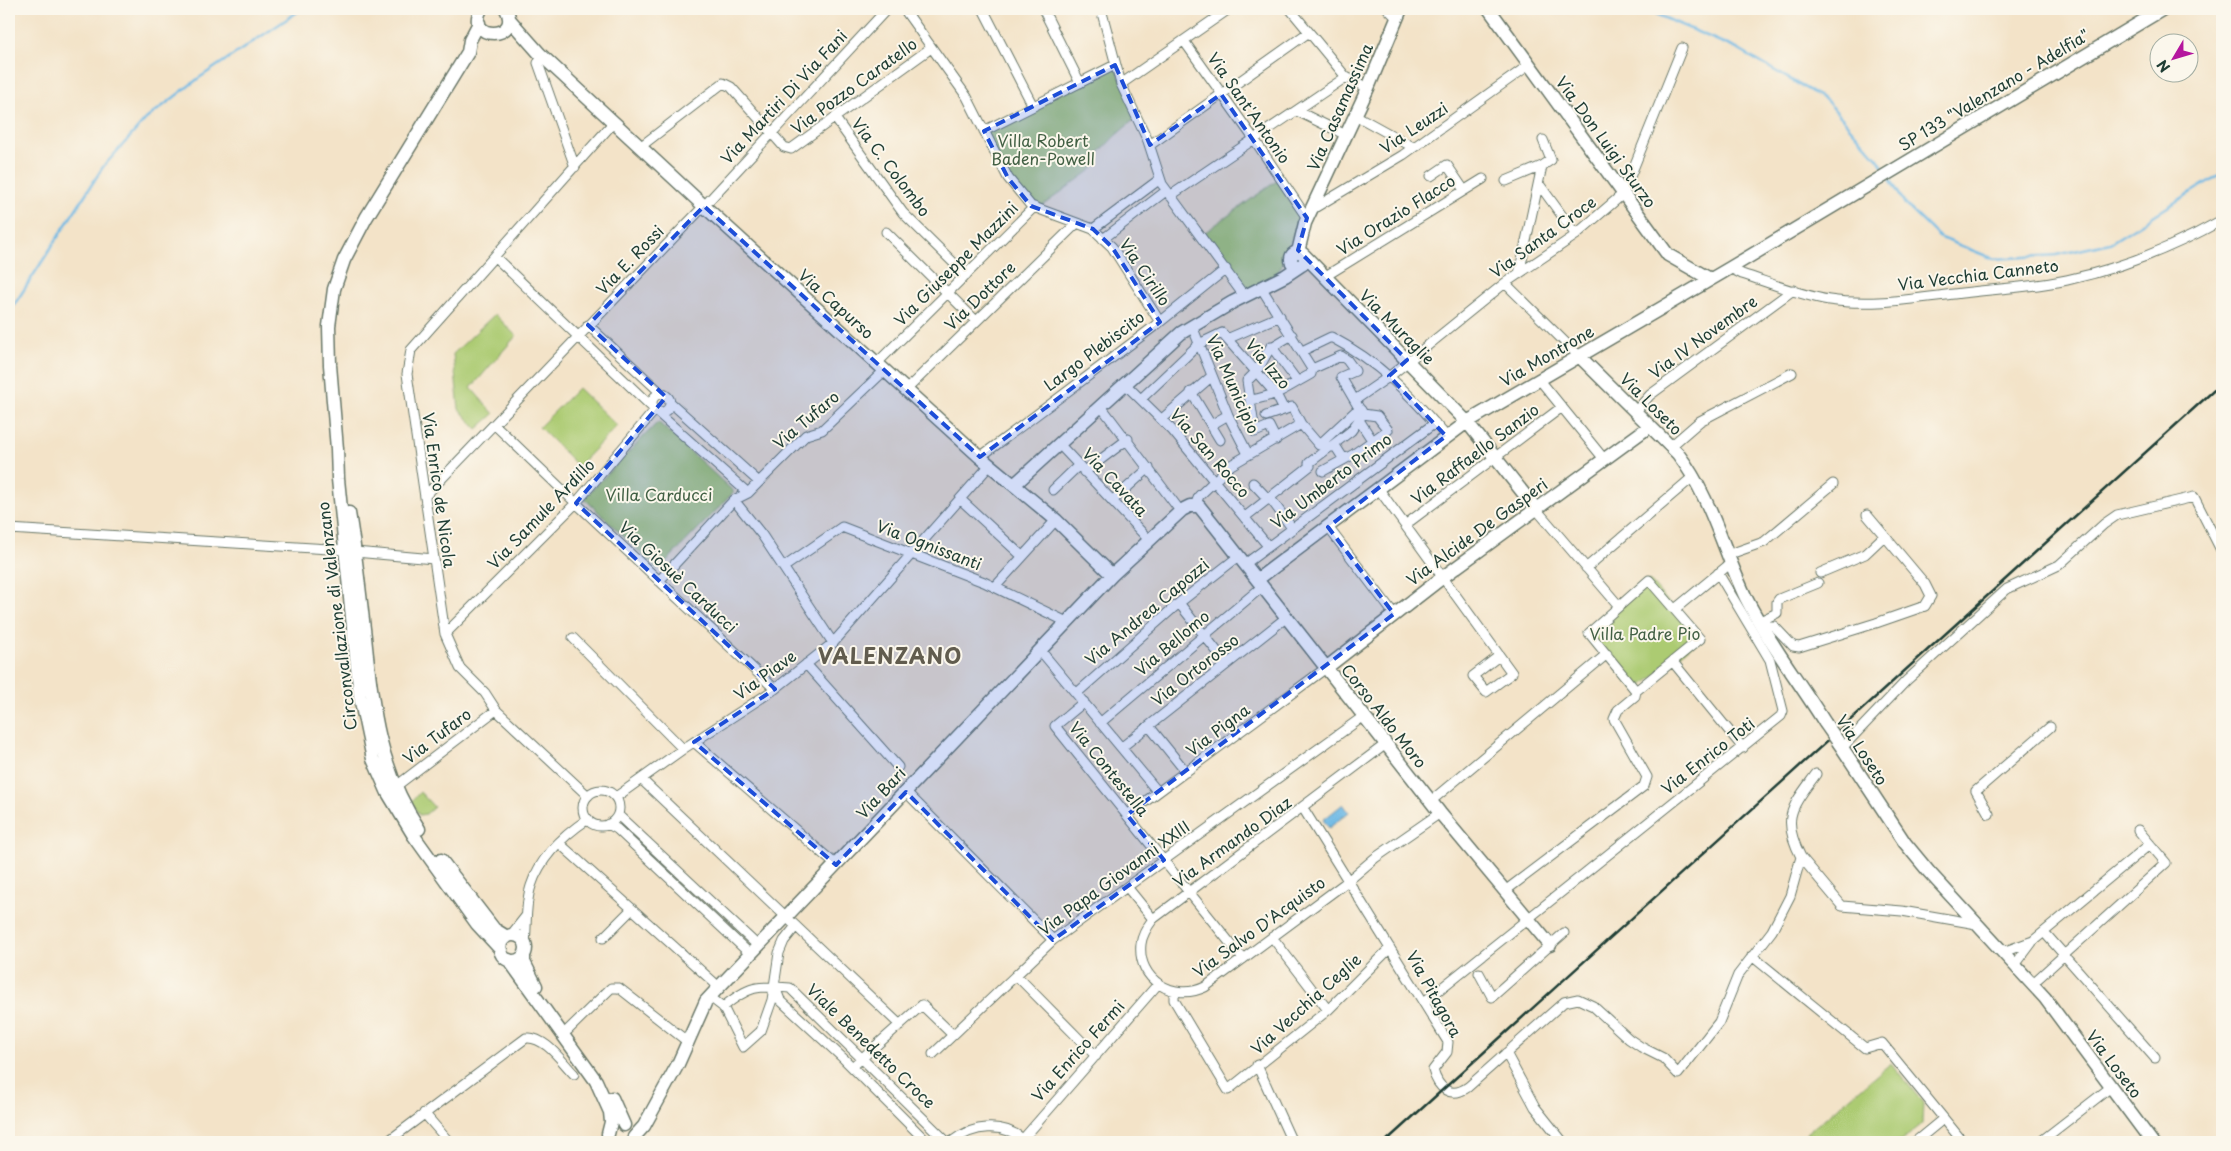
<svg xmlns="http://www.w3.org/2000/svg" width="2231" height="1151" viewBox="0 0 2231 1151" font-family="'Playpen Sans',sans-serif">
	<style>
		.green { fill: #accb72; stroke: #668453 }
		.water { fill: #6bb7e4; stroke: #457a8c }
		.lines { fill: none; stroke-linecap: round; stroke-linejoin: round }
		.stream { stroke: #6bb7e4; stroke-width: 2.5 }
		.street-casing { stroke: #697768; stroke-width: 11 }
		.secondary-casing { stroke: #697768; stroke-width: 15 }
		.street { stroke: #fff; stroke-width: 9 }
		.secondary { stroke: #fff; stroke-width: 12 }
		.rail { stroke: #1f3d34; stroke-width: 2.5 }
		.secondary-bridge-casing { stroke: #697768; stroke-width: 15; stroke-linecap: butt }
		.secondary-bridge { stroke: #fff; stroke-width: 12 }
		.marked { fill: #1d4ed8; fill-opacity: 0.2; stroke: #1d4ed8; stroke-width: 4; stroke-dasharray: 10 6; stroke-linejoin: round }
		.labels { text-anchor: middle; stroke-width: 4; stroke-linejoin: round; paint-order: stroke }
		.street-label { font-size: 16px; fill: #1f3d34; stroke: #fbf7ec }
		.park-label { font-size: 16px; fill: #426044; stroke: #fbf7ec }
		.district-label { font-size: 21px; font-weight: bold; letter-spacing: 1px; fill: #615c4e; stroke: #fbf7ec }
	</style>
	<rect width="100%" height="100%" fill="#fbf7ec"/>
	<filter id="ink" filterUnits="userSpaceOnUse"><feTurbulence type="fractalNoise" baseFrequency=".02" numOctaves="2"/><feDisplacementMap in="SourceGraphic" scale="10" xChannelSelector="R" yChannelSelector="G"/><feConvolveMatrix kernelMatrix="1 2 1 2 8 2 1 2 1" color-interpolation-filters="sRGB"/></filter>
	<filter id="wash" filterUnits="userSpaceOnUse"><feTurbulence type="fractalNoise" baseFrequency=".0096" numOctaves="4" result="noise"/><feDisplacementMap in="SourceGraphic" scale="20" xChannelSelector="R" yChannelSelector="G"/><feGaussianBlur stdDeviation="1.12" result="paint"/><feColorMatrix in="noise" values="0 0 0 0 0 0 0 0 0 0 0 0 0 0 0 0 0 1.4 0 .05"/><feComposite in="paint" operator="in"/></filter>
	<g filter="url(#wash)">
		<rect width="100%" height="100%" fill="#f3e3c8"/>
		<path class="green" d="M1115,65L1137,117L1115,136L1090,162L1094,168L1042,206H1031L1008,178L984,131Z
			M1278,180L1299,218L1281,267L1273,280L1246,291L1204,233Z
			M495,314L516,336L471,388L494,414L477,429L459,409L453,354Z
			M578,388L617,426L578,466L539,427Z
			M658,422L734,492L658,570L584,498Z
			M1649,580L1700,639L1636,691L1589,633Z
			M420,792L434,807L426,814L419,815L411,802Z
			M1891,1063L1923,1103L1922,1124L1900,1142H1803L1800,1139Z"/>
		<path class="water" d="M1343,804L1349,812L1329,828L1323,820Z"/>
		<g class="lines">
			<path class="stream" d="M1644,9L1737,49L1826,100L1878,159L1885,170
				M1889,177L1905,204L1939,237L1994,259L2057,255L2110,243L2222,173
				M9,313L103,167L146,119L199,78L302,9"/>
		</g>
	</g>
	<g filter="url(#ink)">
		<g class="lines">
			<g class="street-casing">
				<path id="street" d="M904,9L967,97L1008,178L1031,206L1093,229L1112,247L1160,322
					M983,9L1033,106
					M1043,9L1080,83
					M1101,9L1121,84L1148,141L1162,184L1245,297
					M1290,9L1346,77L1368,88
					M1388,9L1396,17
					M1184,41L1254,139L1307,218
					M543,57L538,63L575,167
					M1121,84L1229,9
					M1297,111L1346,135
					M1355,115L1413,147
					M835,118L903,213L966,275
					M984,131L1115,65
					M1150,145L1309,32
					M640,147L723,83L731,87L784,147L791,149L931,48
					M1431,176L1447,165L1464,190
					M1506,181L1542,166
					M1539,184L1576,235
					M1170,196L1346,77
					M1311,210L1403,155L1529,65
					M1093,229L1160,179
					M886,232L976,321
					M1103,239L1166,191
					M495,257L653,408
					M1730,268L1742,274C1770,283 1799,295 1829,300C1870,306 1913,299 1954,294C1991,289 2030,288 2067,280C2122,268 2174,247 2222,220
					M1519,274L1542,166L1551,160L1543,140
					M1324,277L1483,179
					M1505,283L1579,356
					M1262,289L1312,369
					M588,325L662,394
					M1192,326L1228,415L1248,454
					M1227,339L1276,394L1284,410
					M1271,346L1297,381
					M1302,351L1331,337C1379,362 1411,395 1446,436
					M877,363L1034,207
					M1312,369L1341,356L1347,360L1355,371L1341,377L1359,408L1319,445
					M1539,379L1604,459
					M1124,383L1172,430L1268,546
					M906,390L1076,224
					M1191,392L1220,440
					M652 403a9 9 0 1 1 18 0a9 9 0 1 1-18 0Z
					M1141,399L1199,344L1222,333L1227,339L1280,316
					M1251,400C1280,395 1287,387 1311,374L1312,369
					M1355,400L1390,376L1505,283L1573,237L1623,194L1682,48
					M670,402L759,482
					M1100,405L1181,512
					M657,412L748,493
					M1635,412L1650,395L1793,290
					M1266,416L1292,407L1301,424L1319,445L1336,447L1343,458
					M1162,419L1212,376
					M1359,420L1372,440
					M495,425L576,503L775,689
					M1211,425L1228,415
					M1276,440L1269,426L1255,432L1247,381L1257,371L1270,348L1292,335
					M1059,444L1149,540
					M1670,447L1700,421L1792,373
					M980,457L1160,322L1226,269
					M1323,471L1354,454L1388,430L1377,416L1363,414L1361,410
					M1084,472L1128,439
					M1253,483L1269,500
					M1378,488L1512,673L1486,692L1473,676L1499,656
					M1053,490L1079,465
					M425,496L704,206L887,9
					M1270,498L1292,528
					M960,499L1022,556
					M734,500L762,535L833,643
					M1112,501L1149,468
					M1195,506L1199,496L1231,465L1301,424
					M1536,509L1619,606
					M1245,517L1310,466L1309,463L1351,431L1363,414
					M1405,525L1562,407
					M1328,527L1394,614
					M9,529L345,550
					M355,552L434,559
					M1727,555L1764,542L1833,484
					M1245,564L1435,423
					M784,567L842,527L984,582L1067,622
					M1586,568L1694,476
					M1820,573L1865,554L1884,536
					M1649,580L1700,639L1636,691L1589,633Z
					M659,581L734,500L748,493L806,435L822,430L885,370
					M995,587L1056,520
					M1179,603L1227,664
					M1675,609L1731,563
					M1760,621L1777,613V602L1779,599L1818,583
					M1763,626H1774L1793,646L1799,647L1876,623L1925,606L1931,596L1925,584L1867,515
					M445,634L576,503L655,410
					M573,638L683,749
					M1040,650L1158,792
					M1673,662L1743,748
					M806,664L898,767
					M1077,693L1179,603L1239,556
					M1084,702L1055,726L1243,959
					M1100,723L1263,586
					M1149,726L1186,772
					M694,742L836,865
					M1386,744L1153,919C1147,927 1142,935 1141,944C1137,980 1174,1002 1205,987L1348,881L1375,858L1440,813
					M1122,747L1287,617
					M1842,748L1906,681L2007,589L2059,565L2104,524L2117,515L2194,497L2222,552
					M641,779L900,1025
					M395,787L496,710
					M583 808a18 18 0 1 1 36 0a18 18 0 1 1-36 0Z
					M906,792L1053,940
					M588,796L496,710L485,693L460,668L445,634L407,374L411,350L614,122
					M616,797L683,749L775,689L833,643L990,465
					M1431,801L1607,654
					M1303,808L1448,1042L1447,1052L1433,1070C1438,1089 1451,1099 1468,1087L1564,1002L1578,999L1593,1006L1629,1039L1641,1047L1663,1058L1678,1074L1719,1022L1738,975L1772,931L1790,896L1801,857C1780,817 1793,806 1816,774
					M1989,814L1976,791L2050,727
					M618,815L757,945
					M1127,815L1326,668
					M608,824L617,829L749,953
					M559,843L719,987
					M1801,857L1842,906L1902,911L1977,924
					M1127,887L1153,919
					M1505,891L1644,786L1647,777L1614,719L1618,710L1635,696L1636,691
					M2044,932L2155,1058
					M511,935L526,916
					M1272,937L1328,1010
					M603,938L632,909
					M525,944C527,925 525,904 531,886C540,858 564,835 588,819
					M2003,952L2033,941
					M1752,956L1865,1048L1882,1043L1963,1142
					M2015,965L2033,941L2150,844
					M1479,973L1492,997L1564,933
					M1016,975L1096,1056
					M2032,984L2166,863L2138,830
					M775,987L780,1000L844,1059L927,1142
					M1174,992V1000L1228,1090L1328,1010L1390,948
					M710,997L723,1007C749,986 757,985 790,988L947,1142
					M1424,1002L1781,716L1783,711L1770,660L1718,573
					M723,1007L743,1047L761,1031L772,1000L779,953L784,941L796,926
					M568,1030L611,988H619L688,1042
					M1506,1053L1535,1107L1563,1142
					M933,1054L953,1035
					M1257,1065L1292,1142
					M852,1067L922,1005L953,1035L1053,940L1364,716
					M424,1113L449,1142
					M1023,1139L1158,984
					M387,1142L526,1038C545,1036 562,1062 574,1074
					M951,1142C973,1125 1004,1121 1026,1142
					M1915,1142L1943,1119
					M2040,1142L2111,1087"/>
			</g>
			<g class="secondary-casing">
				<path id="secondary" d="M481,9C464,41 523,41 506,9
					M1489,9L1668,255L1710,279
					M509,19L540,54L704,206L980,457L1056,520L1112,575
					M479,23L470,40L468,52L366,218L344,260L334,289L329,326L330,365L337,449L338,479L360,697L373,759L388,793L414,836L477,924L501,950
					M1291 259a7 7 0 1 1 14 0a7 7 0 1 1-14 0Z
					M1298,252L1305,223L1368,88L1401,9
					M1304,255L1467,422L1536,509
					M1579,356L1678,454C1711,497 1723,550 1746,598C1768,642 1799,681 1825,723
					M1014,485L1181,333L1233,302L1285,276L1300,266
					M349,513C356,554 360,596 365,637C372,707 379,769 419,829
					M1258,579L1467,422L1730,268L2163,9
					M1326,668L1443,577L1650,426
					M1839,743L1905,843L1929,872L2045,998L2152,1142
					M441,860L494,929L507,937
					M500 948a13 13 0 1 1 26 0a13 13 0 1 1-26 0Z
					M524,955V962L536,986
					M509,960L596,1081L610,1112L611,1122L608,1134
					M612,1098L624,1125
					M634,1137L644,1126L678,1064L706,1001L719,987L1112,575L1182,510L1190,506H1199L1215,526L1440,813L1550,945"/>
			</g>
			<use href="#street" class="street"/>
			<use href="#secondary" class="secondary"/>
			<path class="rail" d="M1385,1142L2222,383"/>
			<g class="secondary-bridge-casing">
				<path id="secondary-bridge" d="M1825,723L1839,743"/>
			</g>
			<use href="#secondary-bridge" class="secondary-bridge"/>
		</g>
	</g>
	<path class="marked" d="M1115,65L1150,145L1221,94L1307,218L1298,250L1407,360L1389,376L1446,436L1328,527L1394,614L1127,815L1164,860L1053,940L906,792L836,865L694,742L775,689L576,503L666,397L588,325L704,206L980,457L1160,322L1112,247L1093,229L1031,206L1008,178L984,131Z"/>
	<g class="labels">
		<g class="street-label">
			<text transform="translate(854 86) rotate(-36)" y="6">Via Pozzo Caratello</text>
			<text transform="translate(1994 90) rotate(-31)" y="6">SP 133 "Valenzano - Adelfia"</text>
			<text transform="translate(784 97) rotate(-47)" y="6">Via Martiri Di Via Fani</text>
			<text transform="translate(1340 107) rotate(-66)" y="6">Via Casamassima</text>
			<text transform="translate(1249 108) rotate(55)" y="6">Via Sant'Antonio</text>
			<text transform="translate(1414 128) rotate(-34)" y="6">Via Leuzzi</text>
			<text transform="translate(1606 142) rotate(54)" y="6">Via Don Luigi Sturzo</text>
			<text transform="translate(891 167) rotate(53)" y="6">Via C. Colombo</text>
			<text transform="translate(1396 215) rotate(-32)" y="6">Via Orazio Flacco</text>
			<text transform="translate(1543 237) rotate(-36)" y="6">Via Santa Croce</text>
			<text transform="translate(630 260) rotate(-46)" y="6">Via E. Rossi</text>
			<text transform="translate(956 264) rotate(-45)" y="6">Via Giuseppe Mazzini</text>
			<text transform="translate(1145 272) rotate(56)" y="6">Via Cirillo</text>
			<text transform="translate(1978 275) rotate(-7)" y="6">Via Vecchia Canneto</text>
			<text transform="translate(980 296) rotate(-44)" y="6">Via Dottore</text>
			<text transform="translate(836 304) rotate(42)" y="6">Via Capurso</text>
			<text transform="translate(1397 327) rotate(45)" y="6">Via Muraglie</text>
			<text transform="translate(1703 337) rotate(-36)" y="6">Via IV Novembre</text>
			<text transform="translate(1094 351) rotate(-37)" y="6">Largo Plebiscito</text>
			<text transform="translate(1547 356) rotate(-30)" y="6">Via Montrone</text>
			<text transform="translate(1268 364) rotate(50)" y="6">Via Izzo</text>
			<text transform="translate(1233 384) rotate(66)" y="6">Via Municipio</text>
			<text transform="translate(1651 404) rotate(45)" y="6">Via Loseto</text>
			<text transform="translate(806 420) rotate(-40)" y="6">Via Tufaro</text>
			<text transform="translate(1210 453) rotate(49)" y="6">Via San Rocco</text>
			<text transform="translate(1475 454) rotate(-37)" y="6">Via Raffaello Sanzio</text>
			<text transform="translate(1331 481) rotate(-37)" y="6">Via Umberto Primo</text>
			<text transform="translate(1115 482) rotate(47)" y="6">Via Cavata</text>
			<text transform="translate(439 490) rotate(82)" y="6">Via Enrico de Nicola</text>
			<text transform="translate(541 514) rotate(-46)" y="6">Via Samule Ardillo</text>
			<text transform="translate(1477 532) rotate(-36)" y="6">Via Alcide De Gasperi</text>
			<text transform="translate(929 545) rotate(21)" y="6">Via Ognissanti</text>
			<text transform="translate(678 577) rotate(43)" y="6">Via Giosuè Carducci</text>
			<text transform="translate(1147 612) rotate(-40)" y="6">Via Andrea Capozzi</text>
			<text transform="translate(337 616) rotate(-97)" y="6">Circonvallazione di Valenzano</text>
			<text transform="translate(1172 643) rotate(-40)" y="6">Via Bellomo</text>
			<text transform="translate(1195 670) rotate(-38)" y="6">Via Ortorosso</text>
			<text transform="translate(765 675) rotate(-36)" y="6">Via Piave</text>
			<text transform="translate(1384 716) rotate(52)" y="6">Corso Aldo Moro</text>
			<text transform="translate(1218 730) rotate(-37)" y="6">Via Pigna</text>
			<text transform="translate(437 736) rotate(-37)" y="6">Via Tufaro</text>
			<text transform="translate(1862 750) rotate(57)" y="6">Via Loseto</text>
			<text transform="translate(1708 756) rotate(-38)" y="6">Via Enrico Toti</text>
			<text transform="translate(1109 769) rotate(51)" y="6">Via Contestella</text>
			<text transform="translate(881 793) rotate(-47)" y="6">Via Bari</text>
			<text transform="translate(1232 842) rotate(-36)" y="6">Via Armando Diaz</text>
			<text transform="translate(1114 878) rotate(-36)" y="6">Via Papa Giovanni XXIII</text>
			<text transform="translate(1259 927) rotate(-36)" y="6">Via Salvo D'Acquisto</text>
			<text transform="translate(1434 994) rotate(61)" y="6">Via Pitagora</text>
			<text transform="translate(1306 1004) rotate(-42)" y="6">Via Vecchia Ceglie</text>
			<text transform="translate(871 1046) rotate(44)" y="6">Viale Benedetto Croce</text>
			<text transform="translate(1078 1051) rotate(-48)" y="6">Via Enrico Fermi</text>
			<text transform="translate(2114 1064) rotate(53)" y="6">Via Loseto</text>
		</g>
		<g class="park-label">
			<text x="1043" y="147">Villa Robert<tspan x="1043" dy="18">Baden-Powell</tspan></text>
			<text x="659" y="501">Villa Carducci</text>
			<text x="1645" y="640">Villa Padre Pio</text>
		</g>
		<g class="district-label">
			<text x="890" y="664">VALENZANO</text>
		</g>
	</g>
	<rect width="2231" height="1151" fill="none" stroke="#fbf7ec" stroke-width="30"/>
	<g transform="translate(2174 58) rotate(232)"><circle r="24" fill="#fbf7ec" stroke="#a3ada2"/>
	<path d="M0-4L9 19L0 12L-9 19Z" fill="#b5179e"/>
	<text y="-8" font-size="14" font-weight="bold" text-anchor="middle" fill="#1f3d34">N</text>
	</g>
</svg>
